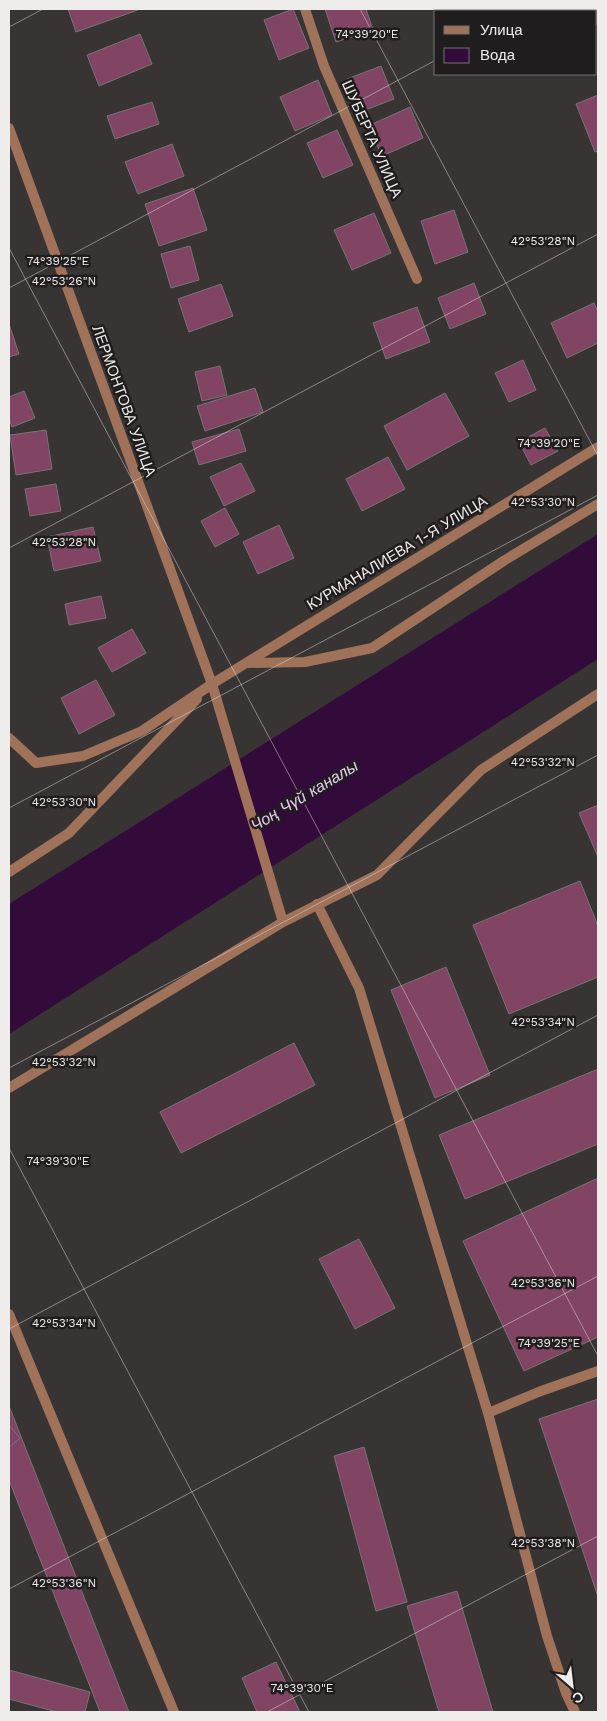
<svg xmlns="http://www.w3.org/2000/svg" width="607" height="1721" viewBox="0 0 607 1721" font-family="'Work Sans',sans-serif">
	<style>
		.water { fill: #320b3b }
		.building { fill: #814463; stroke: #787375 }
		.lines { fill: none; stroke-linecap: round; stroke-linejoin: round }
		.service { stroke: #9f7259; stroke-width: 10 }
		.minor { stroke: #9f7259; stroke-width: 10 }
		.ticks { fill: none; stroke: #efecec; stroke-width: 1; stroke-opacity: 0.45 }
		.labels { text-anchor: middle; stroke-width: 5; stroke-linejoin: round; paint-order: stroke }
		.street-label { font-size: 15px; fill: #efecec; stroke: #1f1d1d }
		.water-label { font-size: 16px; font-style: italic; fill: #edc9f7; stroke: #1f1d1d }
		.ticks-label { font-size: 12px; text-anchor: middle; fill: #efecec; stroke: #1f1d1d; stroke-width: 5; stroke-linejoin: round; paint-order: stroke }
	</style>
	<rect width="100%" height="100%" fill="#393434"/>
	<path class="water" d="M598,534V659L9,1034V904Z"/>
	<path class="building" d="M68,9H138V10L76,32Z
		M293,9L309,48L279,60L264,20Z
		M325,9H366L373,30L336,42Z
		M516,9H549L542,11H516Z
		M140,34L152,64L99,86L87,55Z
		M381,66L394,99L360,112L347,79Z
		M318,80L332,115L295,131L280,97Z
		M598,95V151L595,152L576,104Z
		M152,102L159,124L115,139L107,116Z
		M410,107L423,138L382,156L368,126Z
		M337,130L353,165L323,178L307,143Z
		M172,144L184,176L138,194L125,162Z
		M193,188L207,230L159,246L145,204Z
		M454,210L468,252L435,264L421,221Z
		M374,213L391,253L352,270L334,230Z
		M190,246L199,280L171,288L161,254Z
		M474,283L486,314L450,329L438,298Z
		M221,284L233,316L189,332L178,299Z
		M594,303L598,312V343L567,358L551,323Z
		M417,307L430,342L386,359L373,323Z
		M9,324L19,354L9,357Z
		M523,360L536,390L509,402L495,373Z
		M220,366L227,395L202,401L195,372Z
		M255,388L263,412L205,431L197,406Z
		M24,391L35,418L12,427L9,418V397Z
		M445,393L469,436L407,470L384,426Z
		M545,428L558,451L531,465L519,442Z
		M239,429L246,451L199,465L192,442Z
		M46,430L52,469L16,475L10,435Z
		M388,457L405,489L362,511L346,479Z
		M241,463L255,491L224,506L210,477Z
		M56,484L61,511L30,516L25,489Z
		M225,508L239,534L215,547L201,521Z
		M279,525L294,558L258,574L243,542Z
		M93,527L101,561L54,571L47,537Z
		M101,596L106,618L69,625L65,604Z
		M132,629L146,653L112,672L98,648Z
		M96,680L115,715L79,734L61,698Z
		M598,805V857L579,813Z
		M580,881L598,926V977L509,1014L473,925Z
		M446,967L490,1075L435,1098L391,990Z
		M294,1043L315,1085L181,1153L160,1112Z
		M598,1069V1144L465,1199L439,1135Z
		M598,1178V1337L524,1371L463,1241Z
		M359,1239L395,1308L355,1329L319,1259Z
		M598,1399V1597L539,1419Z
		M9,1406L129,1712H100L9,1480Z
		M9,1425L20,1438L9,1447Z
		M364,1447L407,1602L376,1611L334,1456Z
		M457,1591L493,1712H439L407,1606Z
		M276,1662L300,1712H257L242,1678Z
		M9,1670L90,1692L85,1712H57L9,1699Z"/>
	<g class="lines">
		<path class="service" d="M317,904L359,988L488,1413L541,1391L598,1371
			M9,1314L174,1712
			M488,1413L547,1636L566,1693L575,1712"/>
		<path class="minor" d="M305,9L324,66L417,279
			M596,13L598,20
			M9,128L212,684L283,922
			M248,663L305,662L372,648L505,560L598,504
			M9,738L36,763L83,756L142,731L212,684L598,447
			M9,872L69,833L197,699
			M9,1088L283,922L377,875L481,770L598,694"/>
	</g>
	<path class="ticks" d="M360,9L598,456M528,11L533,9M9,27L43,9M9,248L598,1356M9,288L436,60M9,548L598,234M9,808L598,495M9,1068L598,755M9,1148L309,1712M9,1329L598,1015M9,1589L598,1276M267,1712L598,1536"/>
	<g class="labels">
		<g class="street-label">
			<text transform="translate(372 139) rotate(66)" y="5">ШУБЕРТА УЛИЦА</text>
			<text transform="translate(124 401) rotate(70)" y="5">ЛЕРМОНТОВА УЛИЦА</text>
			<text transform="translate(397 553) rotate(-31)" y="5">КУРМАНАЛИЕВА 1-Я УЛИЦА</text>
		</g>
		<g class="water-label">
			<text transform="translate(304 795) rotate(-31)" y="6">Чоң Чүй каналы</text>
		</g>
	</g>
	<g class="ticks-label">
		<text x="367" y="38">74°39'20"E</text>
		<text x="543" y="245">42°53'28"N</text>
		<text x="58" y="265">74°39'25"E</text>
		<text x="64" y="285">42°53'26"N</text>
		<text x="549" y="447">74°39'20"E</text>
		<text x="543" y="506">42°53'30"N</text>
		<text x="64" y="546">42°53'28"N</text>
		<text x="543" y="766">42°53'32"N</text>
		<text x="64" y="806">42°53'30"N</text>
		<text x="543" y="1026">42°53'34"N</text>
		<text x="64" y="1066">42°53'32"N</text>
		<text x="58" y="1165">74°39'30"E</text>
		<text x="543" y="1287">42°53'36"N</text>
		<text x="64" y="1327">42°53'34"N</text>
		<text x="549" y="1347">74°39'25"E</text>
		<text x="543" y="1547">42°53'38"N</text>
		<text x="64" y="1587">42°53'36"N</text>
		<text x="302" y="1692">74°39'30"E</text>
	</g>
	<rect width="607" height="1721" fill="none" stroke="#efecec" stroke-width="20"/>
	<rect x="434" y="10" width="162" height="65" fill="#1f1d1d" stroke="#727070"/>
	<rect x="444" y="26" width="25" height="8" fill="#9f7259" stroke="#727070"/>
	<text x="480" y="35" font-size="15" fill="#efecec">Улица</text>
	<rect x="444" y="48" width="25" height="15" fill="#320b3b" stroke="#727070"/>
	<text x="480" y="60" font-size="15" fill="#efecec">Вода</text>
	<g transform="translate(572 1686) rotate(152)" stroke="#1f1d1d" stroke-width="4" paint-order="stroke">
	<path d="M0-4L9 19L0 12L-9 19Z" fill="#efecec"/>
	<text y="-8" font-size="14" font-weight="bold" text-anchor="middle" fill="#efecec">С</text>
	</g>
</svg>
